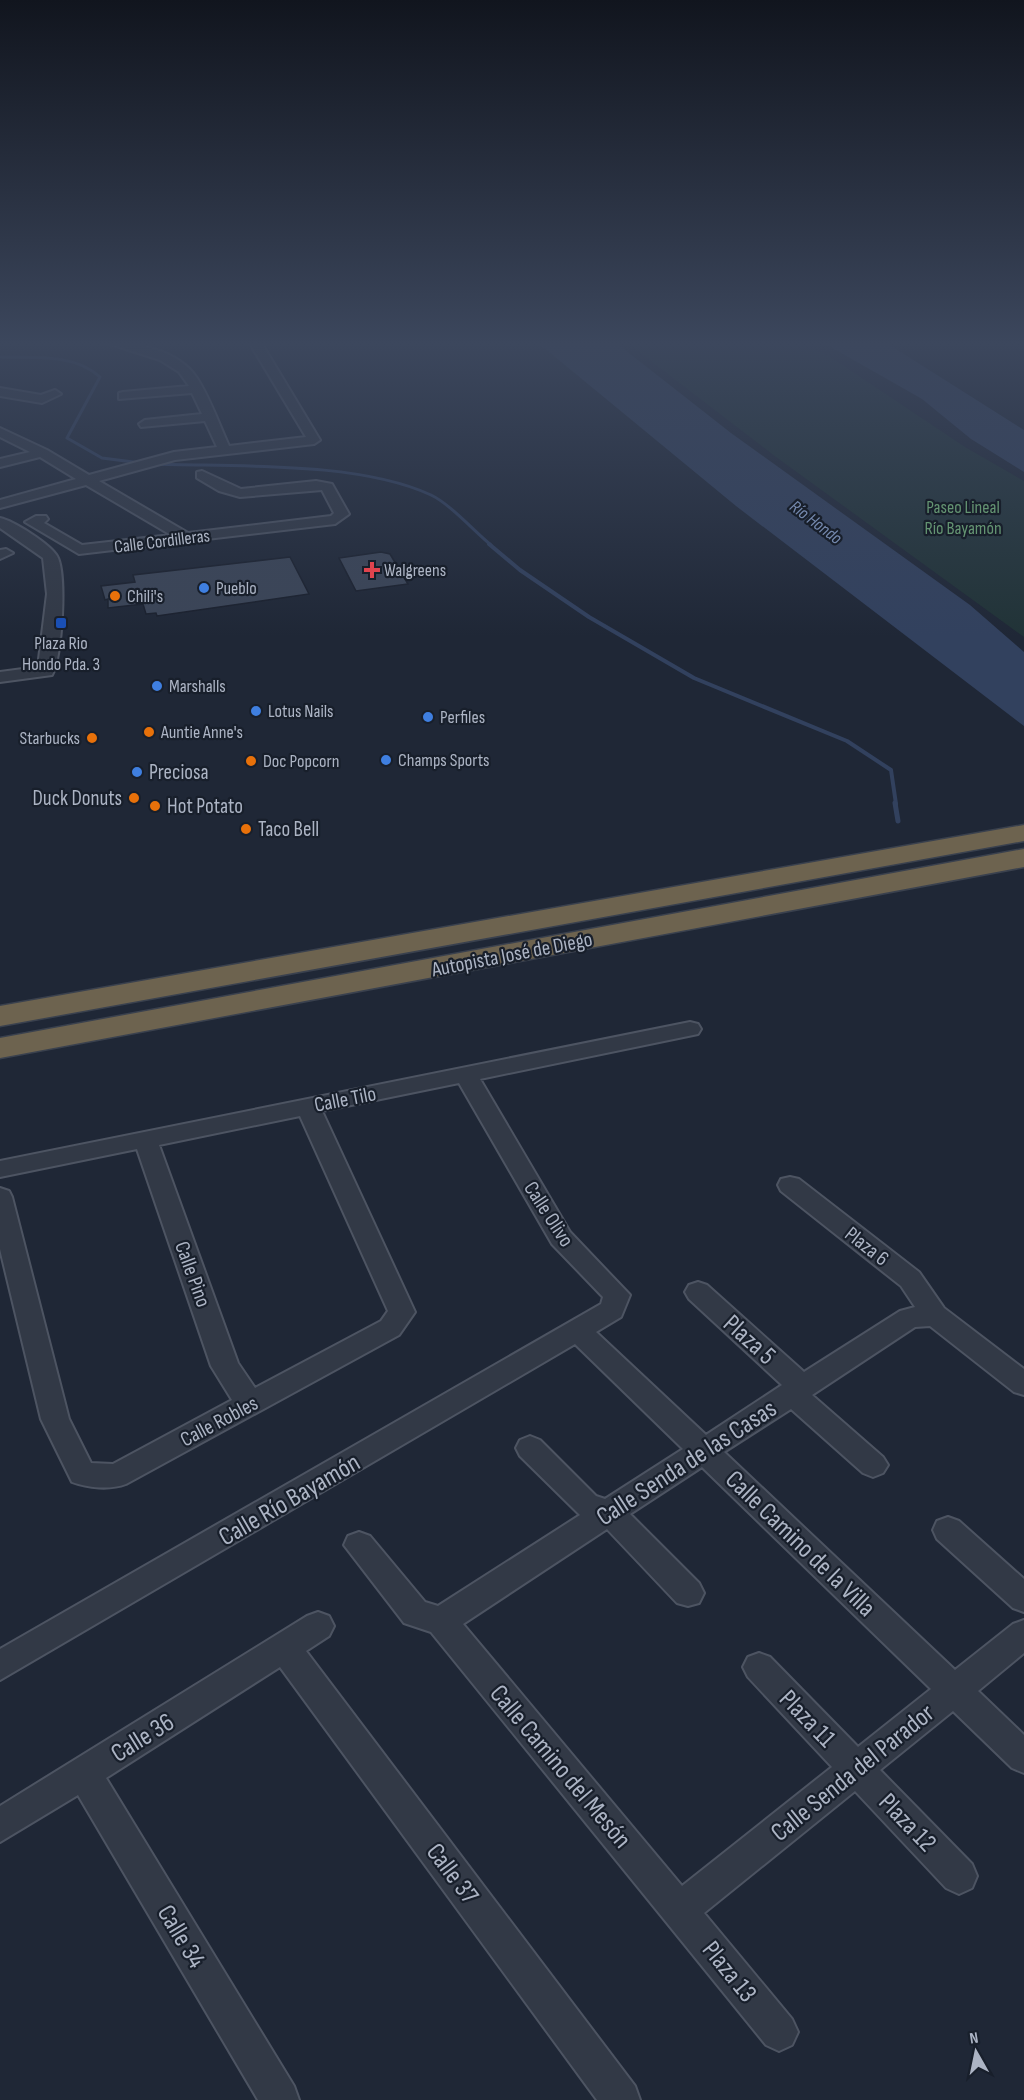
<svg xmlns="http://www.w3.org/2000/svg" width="1024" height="2100" viewBox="0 0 1024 2100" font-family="'Sofia Sans Condensed',sans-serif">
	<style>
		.green { fill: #213337 }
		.water { fill: #32415e }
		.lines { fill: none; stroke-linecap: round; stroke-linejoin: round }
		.stream-far2 { stroke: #32415e; stroke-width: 3 }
		.stream-far1 { stroke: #32415e; stroke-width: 4 }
		.stream { stroke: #32415e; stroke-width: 5 }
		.building { fill: #3b4557; stroke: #1a202d; stroke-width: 1.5 }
		.minor-casing { stroke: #4d5462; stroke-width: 4 }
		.highway-casing { stroke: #3a414e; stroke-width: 3 }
		.minor { fill: #323946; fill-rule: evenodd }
		.highway { fill: #6d634f; fill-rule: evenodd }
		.health-dot { fill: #e0444e; stroke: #181f2b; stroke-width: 2 }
		.shop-dot { fill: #3f7fe0; stroke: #181f2b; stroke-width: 2 }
		.food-dot { fill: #e8710a; stroke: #181f2b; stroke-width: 2 }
		.transit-dot { fill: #1a4fb4; stroke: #181f2b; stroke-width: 2 }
		.labels { text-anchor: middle; stroke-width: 4.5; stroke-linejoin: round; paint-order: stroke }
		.far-park-label { font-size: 18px; fill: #649472; stroke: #181f2b }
		.far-water-label { font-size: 18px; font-style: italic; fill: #7488ad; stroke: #181f2b }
		.far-street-label { font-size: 18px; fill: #acb4c4; stroke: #181f2b }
		.far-poi-label { font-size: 18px; fill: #acb4c4; stroke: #181f2b; text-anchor: start }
		.poi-label { font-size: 21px; fill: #acb4c4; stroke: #181f2b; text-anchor: start }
		.street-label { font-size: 21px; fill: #acb4c4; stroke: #181f2b }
		.near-street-label { font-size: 26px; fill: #acb4c4; stroke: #181f2b }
	</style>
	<rect width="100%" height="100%" fill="#1f2736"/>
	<path class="green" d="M626,342H802L832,358L965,447L1024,481V637L776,457Z"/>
	<path class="water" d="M537,342H615L731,433L970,605L1024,652V726L736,506Z
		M822,342H885L1024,430V472L971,439L922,399Z"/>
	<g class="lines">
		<path class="stream-far2" d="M0,357C33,358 74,353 100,377L67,438L102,458L141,463
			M154,464C236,467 358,461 431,495C450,504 474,531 491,545"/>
		<path class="stream-far1" d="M489,544L520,570L589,617L694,678L847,741L891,770L896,804"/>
		<path class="stream" d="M895,803L898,821"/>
	</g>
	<path class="building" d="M381,552L390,554L408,584L356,591L339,558Z
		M290,557L309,594L157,616L156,613L146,614L143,604L108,608V599L105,600L101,586L135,582L133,575Z"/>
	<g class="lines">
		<g class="minor-casing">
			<path id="minor" d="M104,342C134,342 178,349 197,378C210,398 219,424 229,446L306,437L249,342H261L320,440L314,444L175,460L99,481L188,533L331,516L334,513L322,490L240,497L219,491L197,478V472L202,471L241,489L316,481L332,484L349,514L335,524L79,554L25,522L36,516H46L48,519L44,523L82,545L171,535L86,485L0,508V500L76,479L40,457L0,467V459L30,452L0,437V428L47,450L89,475L174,452L217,447L205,421L141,427L139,424L145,420L202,414L192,393L119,399V393L123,392L189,386L179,372L160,360Z
				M0,388L41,395L55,390L61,394L42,403L0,396Z
				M0,518C14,521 50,544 57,556C67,573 62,658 52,675L0,682V672L38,667L47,594L43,558L0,528Z
				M6,549L13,553L0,559V550Z
				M690,1022L698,1024L701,1029L698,1034L480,1079L570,1232L630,1295L621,1317L596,1332L706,1435L782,1385L689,1299L685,1292L689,1285L698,1282L707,1285L804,1372L900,1311L915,1307L901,1286L781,1191L778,1185L781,1179L790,1177L799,1179L919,1272L944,1308L1024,1369V1395L1014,1392L930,1326L915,1327L812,1395L883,1457L888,1465L883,1473L873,1477L863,1473L791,1409L724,1452L955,1670L1013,1624L1024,1620V1653L978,1691L1024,1735V1773L1012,1768L953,1711L880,1770L972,1864L977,1876L972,1888L959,1894L946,1888L855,1791L704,1913L792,2019L798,2032L792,2045L779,2051L766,2045L431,1632L404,1623L344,1545L348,1536L359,1532L370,1536L425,1602L438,1606L580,1515L520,1456L516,1448L520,1440L530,1436L540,1440L596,1496L605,1499L683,1449L575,1344L0,1680V1649L601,1304L603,1297L552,1244L459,1083L322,1111L415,1312L399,1335L126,1484C110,1490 88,1488 72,1482L41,1419L0,1249V1188L9,1191L12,1197L69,1419L91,1463L113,1464L232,1400L211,1366L137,1149L0,1177V1161ZM300,1116L388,1311L381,1321L255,1388L238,1363L159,1145ZM702,1467L931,1689L858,1747L770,1657L759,1653L748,1657L743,1667L748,1677L832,1767L682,1886L463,1624L607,1529L677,1603L688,1606L699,1603L704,1593L699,1583L630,1514Z
				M948,1517L959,1521L1024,1579V1612L1013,1608L937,1539L933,1530L937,1521Z
				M318,1612L329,1616L334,1626L329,1636L306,1651L635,2086L640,2100H597L280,1667L106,1778L294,2086L299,2100H258L78,1795L0,1842V1806L307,1616Z"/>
		</g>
		<g class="highway-casing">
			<path id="highway" d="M1024,825V841L0,1026V1006Z
				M1024,849V867L0,1058V1038Z"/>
		</g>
		<use href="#minor" class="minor"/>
		<use href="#highway" class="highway"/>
	</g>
	<linearGradient id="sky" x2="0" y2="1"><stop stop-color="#11151e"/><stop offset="0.54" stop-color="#3c475d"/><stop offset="1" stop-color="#3c475d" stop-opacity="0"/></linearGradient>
	<rect width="1024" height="636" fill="url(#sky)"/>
	<path class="health-dot" d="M369 561h6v6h6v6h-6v6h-6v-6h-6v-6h6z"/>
	<g class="shop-dot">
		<circle cx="204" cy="588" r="6"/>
		<circle cx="157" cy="686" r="6"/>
		<circle cx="256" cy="711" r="6"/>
		<circle cx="428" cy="717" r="6"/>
		<circle cx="386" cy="760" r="6"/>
		<circle cx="137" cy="772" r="6"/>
	</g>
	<g class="food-dot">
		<circle cx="115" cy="596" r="6"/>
		<circle cx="149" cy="732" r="6"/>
		<circle cx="92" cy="738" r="6"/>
		<circle cx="251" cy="761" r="6"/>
		<circle cx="134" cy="798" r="6"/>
		<circle cx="155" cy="806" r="6"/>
		<circle cx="246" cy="829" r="6"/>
	</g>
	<rect class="transit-dot" x="55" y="617" width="12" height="12" rx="3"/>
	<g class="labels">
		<g class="far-park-label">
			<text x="963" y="513">Paseo Lineal<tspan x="963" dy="21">Río Bayamón</tspan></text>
		</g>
		<g class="far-water-label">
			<text transform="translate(816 522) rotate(37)" y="6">Río Hondo</text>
		</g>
		<g class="far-street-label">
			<text transform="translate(162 541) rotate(-7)" y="6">Calle Cordilleras</text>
		</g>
		<g class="far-poi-label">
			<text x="384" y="576">Walgreens</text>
			<text x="216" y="594">Pueblo</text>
			<text x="127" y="602">Chili's</text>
			<text x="61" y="649" text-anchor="middle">Plaza Rio<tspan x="61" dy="21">Hondo Pda. 3</tspan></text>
			<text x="169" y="692">Marshalls</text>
			<text x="268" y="717">Lotus Nails</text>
			<text x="440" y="723">Perfiles</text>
			<text x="161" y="738">Auntie Anne's</text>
			<text x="80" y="744" text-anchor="end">Starbucks</text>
			<text x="398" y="766">Champs Sports</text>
			<text x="263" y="767">Doc Popcorn</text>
		</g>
		<g class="poi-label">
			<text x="149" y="779">Preciosa</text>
			<text x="122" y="805" text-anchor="end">Duck Donuts</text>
			<text x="167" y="813">Hot Potato</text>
			<text x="258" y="836">Taco Bell</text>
		</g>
		<g class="street-label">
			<text transform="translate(512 954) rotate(-11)" y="7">Autopista José de Diego</text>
			<text transform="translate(345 1099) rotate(-11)" y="7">Calle Tilo</text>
			<text transform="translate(549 1214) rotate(57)" y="7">Calle Olivo</text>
			<text transform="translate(867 1246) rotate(38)" y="7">Plaza 6</text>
			<text transform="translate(193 1274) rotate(70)" y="7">Calle Pino</text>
			<text transform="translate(219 1421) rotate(-28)" y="7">Calle Robles</text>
		</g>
		<g class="near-street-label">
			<text transform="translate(750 1339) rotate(42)" y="9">Plaza 5</text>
			<text transform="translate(686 1462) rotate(-33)" y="9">Calle Senda de las Casas</text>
			<text transform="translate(289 1499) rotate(-30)" y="9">Calle Río Bayamón</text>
			<text transform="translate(801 1543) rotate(44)" y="9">Calle Camino de la Villa</text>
			<text transform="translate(808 1718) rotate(46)" y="9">Plaza 11</text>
			<text transform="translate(142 1737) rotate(-32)" y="9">Calle 36</text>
			<text transform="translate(561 1766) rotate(50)" y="9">Calle Camino del Mesón</text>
			<text transform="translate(852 1772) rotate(-39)" y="9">Calle Senda del Parador</text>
			<text transform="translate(908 1822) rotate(46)" y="9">Plaza 12</text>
			<text transform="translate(453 1873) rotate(53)" y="9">Calle 37</text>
			<text transform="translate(182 1936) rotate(59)" y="9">Calle 34</text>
			<text transform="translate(730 1971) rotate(51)" y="9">Plaza 13</text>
		</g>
	</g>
	<g transform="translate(976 2052) rotate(351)" stroke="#181f2b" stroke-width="4.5" paint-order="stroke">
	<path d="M0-4.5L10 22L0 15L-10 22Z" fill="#acb4c4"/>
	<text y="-9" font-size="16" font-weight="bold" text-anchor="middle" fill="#acb4c4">N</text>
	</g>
</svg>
